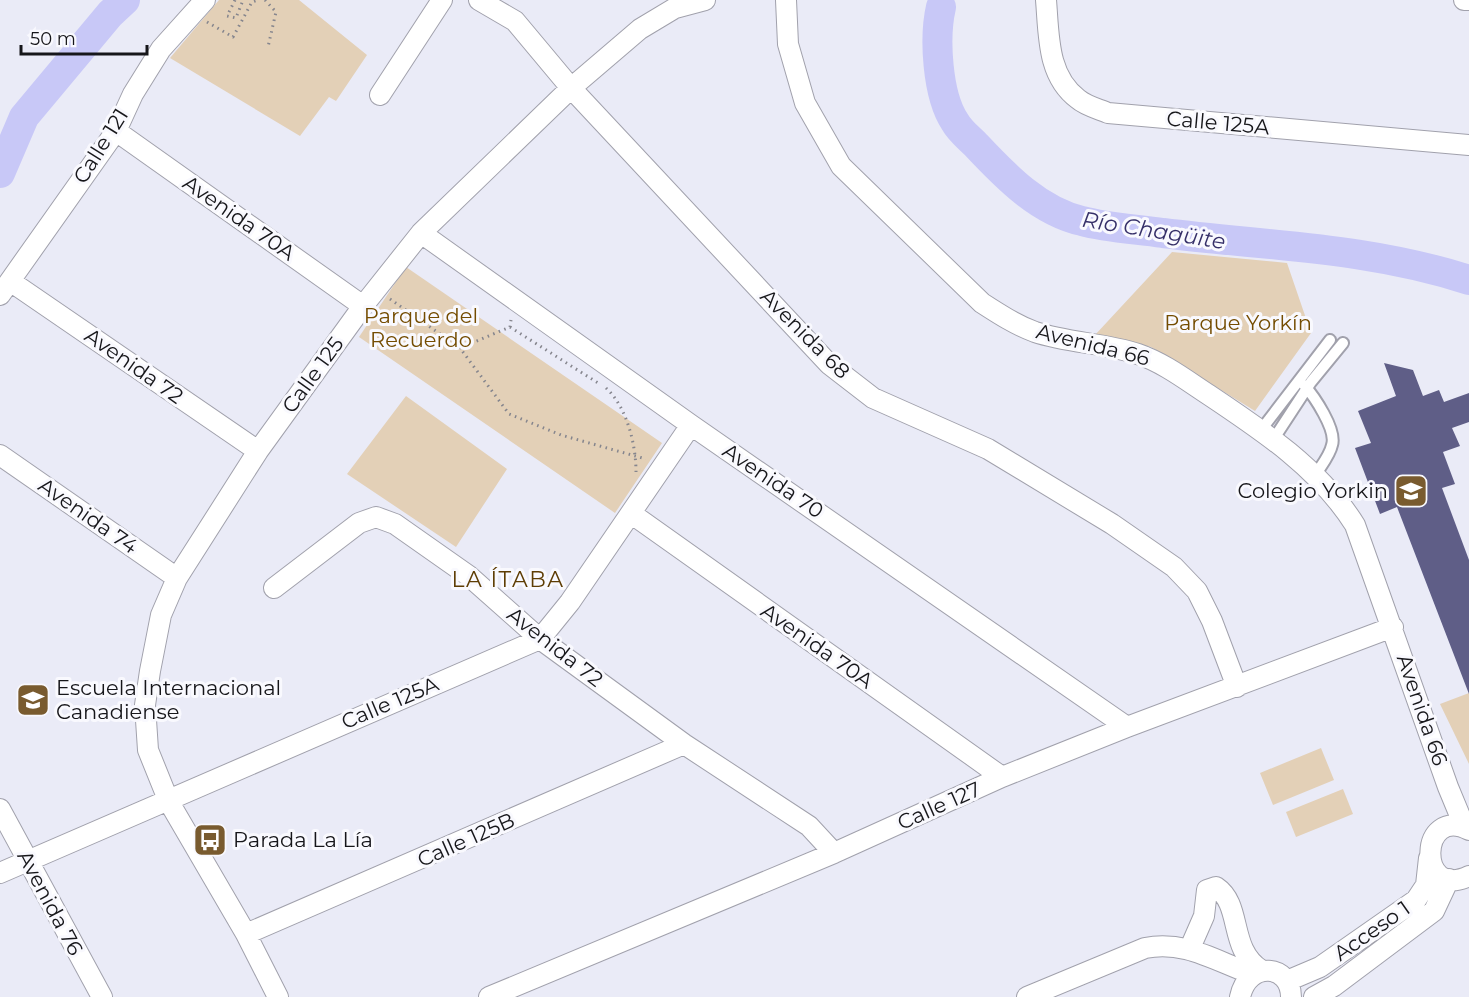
<svg xmlns="http://www.w3.org/2000/svg" width="1469" height="997" viewBox="0 0 1469 997" font-family="Montserrat,sans-serif">
	<style>
		.green { fill: #e3d0b7 }
		.lines { fill: none; stroke-linecap: round; stroke-linejoin: round }
		.river { stroke: #c8c8f7; stroke-width: 30 }
		.building { fill: #5f5e87 }
		.lane-casing { stroke: #a1a1ac; stroke-width: 14 }
		.street-casing { stroke: #a1a1ac; stroke-width: 22 }
		.path { stroke: #85858d; stroke-width: 3; stroke-dasharray: 1.5 4.5; stroke-linecap: butt }
		.lane { stroke: #fff; stroke-width: 10 }
		.street { stroke: #fff; stroke-width: 20 }
		.labels { text-anchor: middle; stroke-width: 6; stroke-linejoin: round; paint-order: stroke }
		.street-label { font-size: 21px; fill: #16161a; stroke: #f9f9fe }
		.park-label { font-size: 21px; fill: #744c01; stroke: #f9f9fe }
		.poi-label { font-size: 21px; fill: #16161a; stroke: #f9f9fe; text-anchor: start }
		.water-label { font-size: 22px; font-style: italic; fill: #363069; stroke: #f9f9fe }
		.neighbourhood-label { font-size: 22px; letter-spacing: 1.5px; fill: #5e3d04; stroke: #f9f9fe }
	</style>
	<rect width="100%" height="100%" fill="#eaebf7"/>
	<path class="green" d="M219,0H299L367,55L336,101L329,97L300,136L170,58Z
		M1172,252L1287,263L1311,333L1255,411L1151,347L1095,335Z
		M406,267L662,443L615,513L359,337Z
		M406,396L507,469L456,547L347,474Z
		M1469,693V764L1440,704Z
		M1321,748L1334,780L1273,805L1260,773Z
		M1343,789L1353,814L1296,837L1286,812Z"/>
	<g class="lines">
		<path class="river" d="M941,7C934,37 937,95 955,122C960,131 969,138 976,145C1006,177 1039,211 1082,221C1108,228 1137,229 1163,233C1267,246 1368,247 1469,280
			M0,173L24,117L110,14L125,0"/>
	</g>
	<path class="building" d="M1384,363L1413,370L1423,396L1439,390L1444,402L1469,393V422L1452,428L1460,446L1443,452L1455,484L1442,488L1469,560V694L1397,507L1380,514L1355,448L1371,443L1358,411L1396,396Z"/>
	<g class="lines">
		<g class="lane-casing">
			<path id="lane" d="M1304,385C1314,396 1337,430 1332,445C1330,455 1321,466 1316,474
				M1261,430L1330,340
				M1273,440L1311,382L1343,343"/>
		</g>
		<g class="street-casing">
			<path id="street" d="M479,0L515,21L571,88L829,364L873,398L988,449L1112,524L1174,567L1197,591L1212,621L1237,687
				M786,0L788,44L805,103L841,166L982,303C999,314 1016,325 1035,332C1068,343 1105,343 1138,354C1164,363 1186,380 1209,395C1263,431 1320,469 1355,525L1448,787L1465,828
				M1046,0C1049,35 1047,76 1078,99C1086,106 1099,109 1108,113L1469,145
				M1464,0H1469
				M380,95L442,0
				M116,131L363,306
				M421,233L691,425L1127,727
				M10,281L258,451
				M0,295L116,131L133,94L161,49L205,0
				M0,455L177,578
				M632,514L1002,777
				M274,588L359,523L376,517L395,524L469,576L540,639L684,744L809,826L834,853
				M0,809L102,997
				M1469,830C1419,804 1416,901 1469,876
				M0,873L540,639L570,602L691,425
				M246,934L684,744
				M1190,948L1204,916L1207,890L1216,887C1243,905 1228,949 1261,970
				M1287,981L1320,967L1416,900L1426,885L1429,858
				M278,997L246,934L169,802L148,750L145,705L150,671L161,615L177,578L258,451L363,306L421,233L571,88L640,29L675,8L705,0
				M489,997L834,853L1002,777L1127,727L1393,627
				M1027,997L1145,948C1185,940 1215,961 1252,974
				M1240,997C1248,960 1291,964 1291,997
				M1314,997L1334,986L1434,911L1449,879"/>
		</g>
		<path class="path" d="M235,0L227,16L236,18L243,0
			M265,0L276,12L268,47
			M207,22L233,37L252,2L258,0
			M390,299L460,348L509,414L561,435L646,459
			M510,327L598,383
			M460,348L510,327L511,320
			M606,388C627,407 636,445 636,472"/>
		<use href="#lane" class="lane"/>
		<use href="#street" class="street"/>
	</g>
	<defs>
		<g id="school-square" transform="scale(1.725)"><rect x="-9" y="-9" width="18" height="18" rx="4" fill="#795b2f" stroke="#f9f9fe"/><path d="M0-5L7-2L0 1L-7-2ZM-4 1L0 2.5L4 1V4Q0 6-4 4Z" fill="#fff"/></g>
		<g id="bus-square" transform="scale(1.725)"><rect x="-9" y="-9" width="18" height="18" rx="4" fill="#795b2f" stroke="#f9f9fe"/><path d="M-5-6H5V4H4V6H2V4H-2V6H-4V4H-5ZM-3.5-4V0h7V-4ZM-3.5 1.2v1.5H-2V1.2ZM2 1.2v1.5H3.5V1.2Z" fill="#fff"/></g>
	</defs>
	<g fill-rule="evenodd">
		<use href="#school-square" x="1411" y="491"/>
		<use href="#school-square" x="33" y="700"/>
		<use href="#bus-square" x="210" y="840"/>
	</g>
	<g class="labels">
		<g class="street-label">
			<text transform="translate(1218 123) rotate(5)" y="7">Calle 125A</text>
			<text transform="translate(101 146) rotate(-58)" y="7">Calle 121</text>
			<text transform="translate(239 218) rotate(35)" y="7">Avenida 70A</text>
			<text transform="translate(805 334) rotate(45)" y="7">Avenida 68</text>
			<text transform="translate(1093 345) rotate(14)" y="7">Avenida 66</text>
			<text transform="translate(134 366) rotate(35)" y="7">Avenida 72</text>
			<text transform="translate(313 375) rotate(-54)" y="7">Calle 125</text>
			<text transform="translate(773 481) rotate(34)" y="7">Avenida 70</text>
			<text transform="translate(88 516) rotate(35)" y="7">Avenida 74</text>
			<text transform="translate(817 646) rotate(35)" y="7">Avenida 70A</text>
			<text transform="translate(555 647) rotate(38)" y="7">Avenida 72</text>
			<text transform="translate(390 703) rotate(-23)" y="7">Calle 125A</text>
			<text transform="translate(1422 710) rotate(71)" y="7">Avenida 66</text>
			<text transform="translate(939 806) rotate(-24)" y="7">Calle 127</text>
			<text transform="translate(466 840) rotate(-24)" y="7">Calle 125B</text>
			<text transform="translate(50 903) rotate(62)" y="7">Avenida 76</text>
			<text transform="translate(1372 931) rotate(-35)" y="7">Acceso 1</text>
		</g>
		<g class="park-label">
			<text x="421" y="323">Parque del<tspan x="421" dy="24">Recuerdo</tspan></text>
			<text x="1238" y="330">Parque Yorkín</text>
		</g>
		<g class="poi-label">
			<text x="1388" y="498" text-anchor="end">Colegio Yorkin</text>
			<text x="56" y="695">Escuela Internacional<tspan x="56" dy="24">Canadiense</tspan></text>
			<text x="233" y="847">Parada La Lía</text>
		</g>
		<g class="water-label">
			<text transform="translate(1154 230) rotate(9)" y="8">Río Chagüite</text>
		</g>
		<g class="neighbourhood-label">
			<text x="508" y="587">LA ÍTABA</text>
		</g>
	</g>
	<path d="M21 45v9h126v-9" fill="none" stroke="#16161a" stroke-width="3"/>
	<text x="30" y="45" font-size="18" fill="#16161a" stroke="#f9f9fe" stroke-width="4.5" paint-order="stroke">50 m</text>
</svg>
